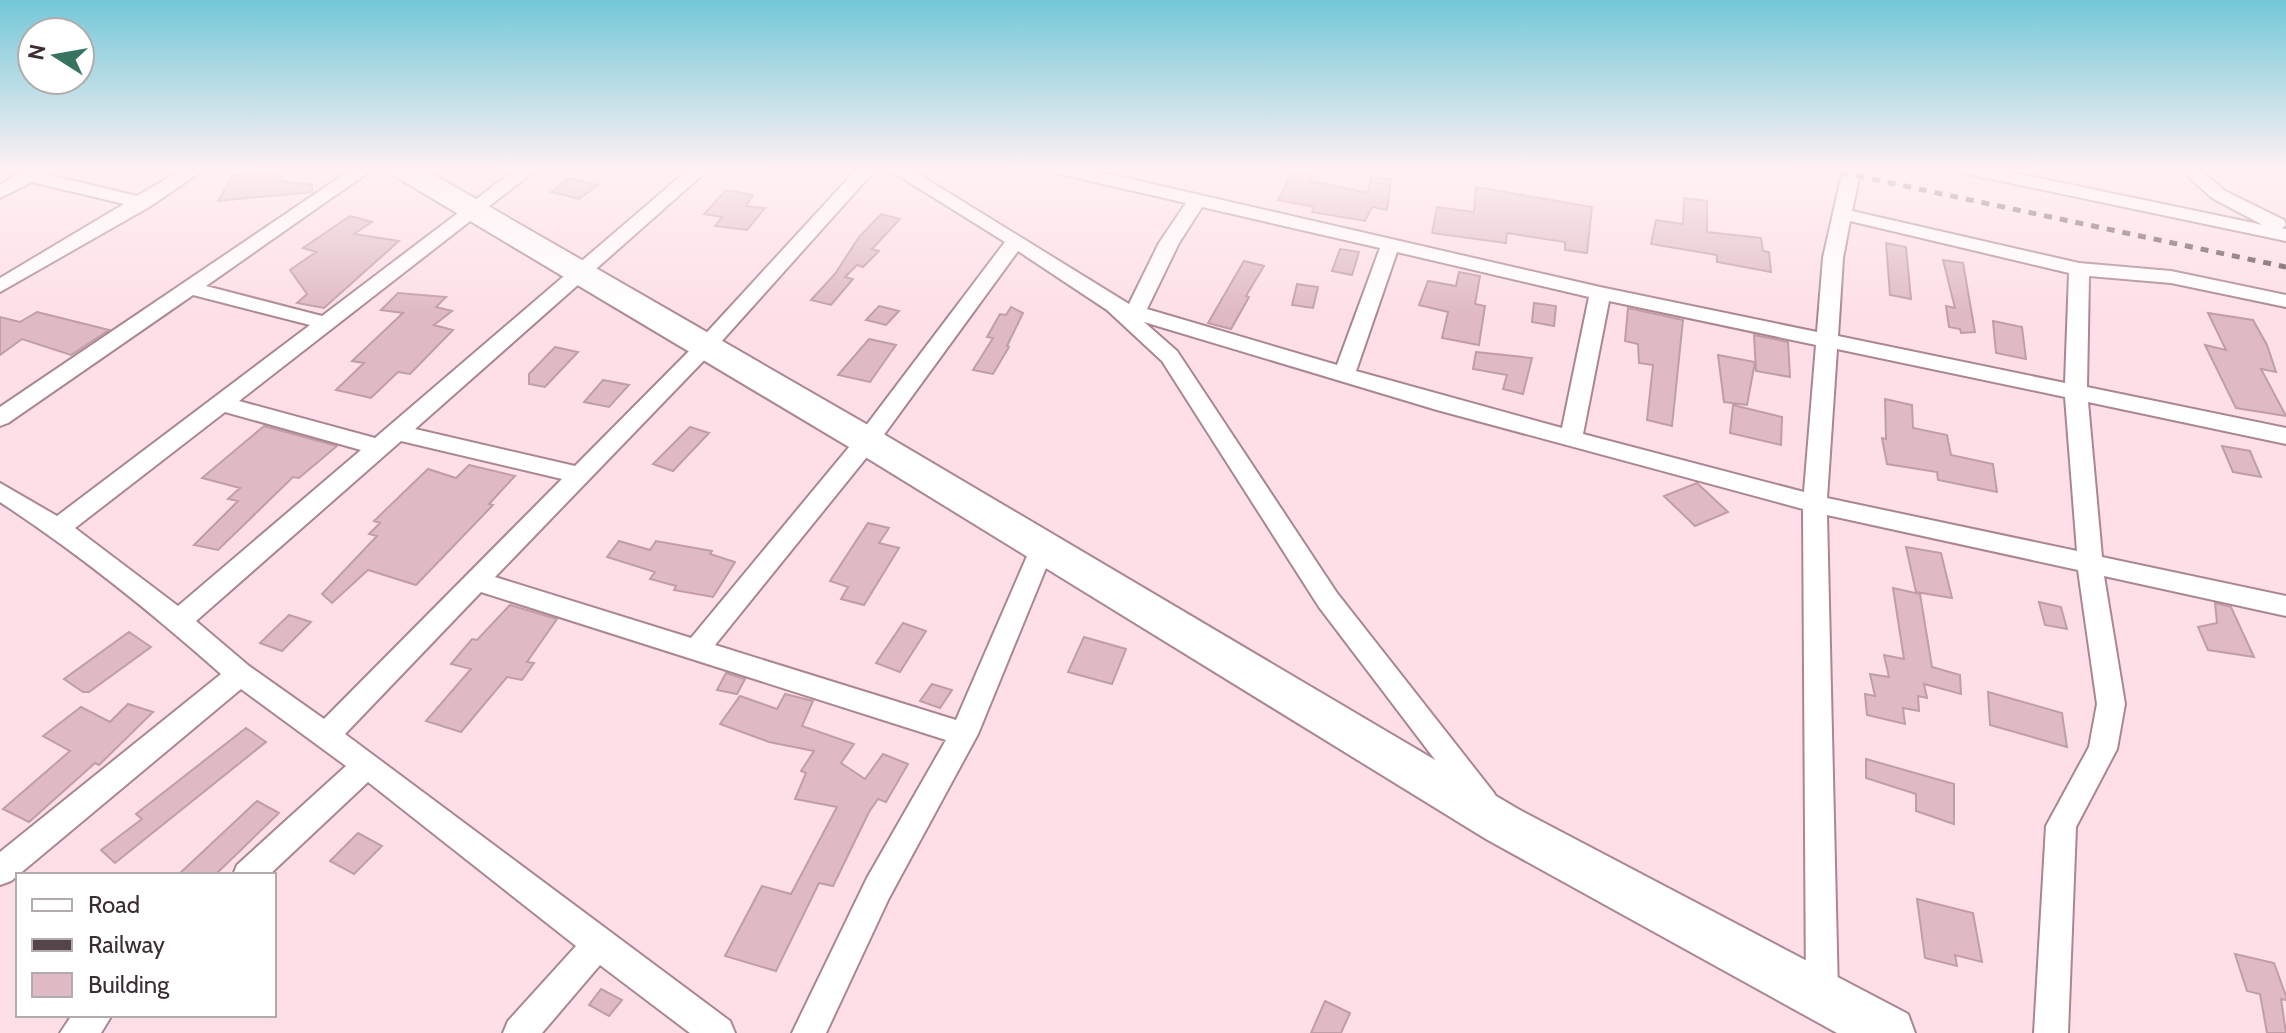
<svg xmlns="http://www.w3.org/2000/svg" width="2286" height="1033" viewBox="0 0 2286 1033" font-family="Cabin,sans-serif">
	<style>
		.building { fill: #dfbac4; stroke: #c19da7; stroke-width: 2 }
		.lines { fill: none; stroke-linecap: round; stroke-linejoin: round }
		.street-casing { stroke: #aa8790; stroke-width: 4 }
		.primary-casing { stroke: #aa8790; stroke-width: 4 }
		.street { fill: #fff; fill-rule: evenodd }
		.primary { fill: #fff; fill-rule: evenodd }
		.rail { stroke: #55454a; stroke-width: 5; stroke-dasharray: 8 8; stroke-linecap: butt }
	</style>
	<rect width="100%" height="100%" fill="#fedfe7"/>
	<path class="building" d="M1295,169H1315L1310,181L1368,193L1371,177L1391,179L1387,210L1372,207L1365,221L1312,212L1314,207L1278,200Z
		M285,170L279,181L312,185V192L218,201L233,175Z
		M569,178L598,185L579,199L551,192Z
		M1476,187L1592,207L1587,253L1565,250V242L1507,233L1506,243L1432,233L1437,207L1474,212Z
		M726,190L753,195L746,206L765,208L747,230L715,226L722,217L704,214Z
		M1684,198L1707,201V232L1761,238L1763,251L1769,252L1771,272L1717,262V255L1651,244L1656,220L1683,224Z
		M881,214L900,219L872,249L879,251L863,267L857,265L845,277L853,279L831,305L811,300L835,274L859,237Z
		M350,216L372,222L354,234L399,241L324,308L297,303L307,294L290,270L316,252L303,248Z
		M1886,243L1906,247L1911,299L1890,295Z
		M1340,249L1359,252L1352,275L1332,271Z
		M1943,260L1963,263L1975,332L1961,333L1960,329L1949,327L1946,306L1955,308Z
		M1244,261L1264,266L1246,296L1249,297L1231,329L1208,323Z
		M1459,272L1480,276L1475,304L1485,306L1479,345L1442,338L1448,312L1419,305L1428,281L1456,286Z
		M1297,284L1318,287L1313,308L1292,305Z
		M398,293L446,297L436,307L452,311L434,325L453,330L410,374L398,372L371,398L336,390L364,363L352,361L403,313L381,310Z
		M1534,303L1556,306L1554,326L1532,322Z
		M879,306L899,311L886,325L866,320Z
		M1011,307L1023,313L1007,346L1009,347L993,374L973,370L993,338L987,337L1000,314L1006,315Z
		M1628,308L1683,320L1672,426L1647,420L1653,365L1639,363L1638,344L1625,341Z
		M37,312L109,330L71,355L22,339L0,355V317L20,322Z
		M2208,313L2253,320L2267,345L2276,372L2261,369L2286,416L2236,408L2205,345L2226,350Z
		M1993,321L2022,327L2026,359L1996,353Z
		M1754,335L1788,342L1790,377L1756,371Z
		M869,339L896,345L870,382L838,375Z
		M555,347L578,352L545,387L529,384V374Z
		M1476,352L1532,358L1523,394L1503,389L1507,375L1473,369Z
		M1718,355L1755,362L1747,405L1724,402Z
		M603,380L629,385L609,407L584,402Z
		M1885,399L1912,405L1913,428L1947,435L1951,455L1993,464L1997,492L1938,480L1937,472L1887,464L1882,438L1886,439Z
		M1733,405L1782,417L1781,445L1730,433Z
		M264,426L337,446L299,478L293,477L218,550L194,545L238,501L228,499L240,488L202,478Z
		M690,427L709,433L673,471L653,464Z
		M2222,446L2250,451L2261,477L2233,472Z
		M469,465L515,476L489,504L493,505L416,585L368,570L332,603L322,594L377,536L369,534L380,523L374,521L428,469L456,478Z
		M1697,483L1728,512L1695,526L1664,496Z
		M868,523L889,528L879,543L899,548L864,605L841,599L848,587L830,581Z
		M619,541L650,550L656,541L712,551L710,554L735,562L713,597L674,590L676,586L650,579L655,572L607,557Z
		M1906,547L1941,553L1952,598L1916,592Z
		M1893,588L1920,594L1932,667L1960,675L1961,694L1924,684L1927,698L1918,696L1919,711L1903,708L1905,724L1867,715L1865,694L1875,696L1870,674L1889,677L1884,655L1904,659Z
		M2039,602L2061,607L2067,629L2045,625Z
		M2215,603L2231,607L2254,657L2208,650L2198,627L2217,623Z
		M510,605L557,619L527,662L534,663L522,680L507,677L461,732L426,721L471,669L451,664L472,639L477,640Z
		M289,615L311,622L282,651L260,643Z
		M903,623L926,631L900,672L876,663Z
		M129,632L151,647L89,692H83L64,679Z
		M1084,637L1126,649L1112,684L1068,672Z
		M726,673L745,679L737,694L717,690Z
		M932,684L952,690L940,708L920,701Z
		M1988,692L2062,713L2067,747L1990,725Z
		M785,694L813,701L802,726L854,744L841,763L865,779L883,754L908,764L886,802L878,799L869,812L833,886L819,883L776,971L725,956L762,886L791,894L837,807L795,799L806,773L801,771L814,751L769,742L720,724L740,696L777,709Z
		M128,704L153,712L99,765L95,763L29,822L3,809L70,751L43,736L81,707L110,722Z
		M246,728L266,742L115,863L101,850L142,819L136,814Z
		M1866,759L1954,784V824L1916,811V794L1866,778Z
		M257,801L279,813L215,875H178Z
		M358,833L382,846L354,874L330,861Z
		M1917,899L1973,913L1982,962L1955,955L1957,966L1925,958Z
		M2235,954L2274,963L2286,996V1000L2281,999L2286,1033H2267L2260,994L2247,991Z
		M601,989L622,1000L609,1016L589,1005Z
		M1325,1001L1350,1013L1341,1033H1311Z"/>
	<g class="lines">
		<g class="street-casing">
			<path id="street" d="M27,169H50L45,174L137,196L183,169H205L149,207L0,292V278L124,204L32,182L0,198V185Z
				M352,169H373L206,286L322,316L516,169H537L239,401L375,438L689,169H709L415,429L575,466L698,342L857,169H876L712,352L495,577L691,638L859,435L1005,242L888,169H910L1129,304L1159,243L1186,203L1056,173L1053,169H1087L1600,287L1817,332L1823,258L1843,169H1861L1852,211L2079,263L2171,271L2286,295V307L2171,283L2089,276L2087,387L2286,428V444L2088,402L2102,557L2286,596V616L2104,576L2125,704L2117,749L2076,827L2068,1033H2034L2046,826L2089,747L2097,704L2078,570L1827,515L1838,994L1833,1005L1822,1010L1811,1005L1806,994L1803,509L1437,410L1144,322L1177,351L1337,593L1494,793L1499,802L1494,811L1484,815L1474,811L1319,607L1162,361L1107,310L1018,251L875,447L715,645L956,720L1034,540L1043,537L1052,540L1055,546L978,734L889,898L826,1033H792L867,878L946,740L481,592L345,734L730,1021L735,1033H690L600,965L542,1033H503L508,1021L576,946L368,782L269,875H233L237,865L346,766L241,689L11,881L0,885V852L221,674C151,612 78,553 0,502V483L57,516L310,325L193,295L8,423L0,426V407ZM1202,207L1380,248L1337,365L1147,309L1179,243ZM1850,221L2069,273L2065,383L1838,336L1843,258ZM1397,252L1589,297L1562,428L1356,371ZM1609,301L1816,345L1804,492L1583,434ZM1837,349L2065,397L2077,551L1827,498ZM225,412L361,450L178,606L75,528ZM401,441L562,479L324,719L249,666L196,621Z
				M1959,169H1996L2263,225L2212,198L2180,169H2199L2225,191L2284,220L2286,225L2282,228L2286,229V241L1968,174Z
				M72,1015H112L101,1033H60Z"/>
		</g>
		<g class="primary-casing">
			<path id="primary" d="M389,169H424L880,432L1518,809L1908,1014L1915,1033H1837L1486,839L854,450L393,175Z"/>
		</g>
		<use href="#street" class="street"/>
		<use href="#primary" class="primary"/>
		<path class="rail" d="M1825,169L2286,267"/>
	</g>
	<linearGradient id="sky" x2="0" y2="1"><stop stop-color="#73c8d8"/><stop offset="0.54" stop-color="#fff1f4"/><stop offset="1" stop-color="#fff1f4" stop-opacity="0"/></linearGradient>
	<rect width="2286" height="314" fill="url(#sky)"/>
	<rect x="16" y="873" width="260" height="144" fill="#ffffff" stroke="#b1abad" stroke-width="2"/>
	<rect x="32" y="899" width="40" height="12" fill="#ffffff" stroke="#b1abad" stroke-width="2"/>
	<text x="88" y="913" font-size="24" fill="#3b2d31">Road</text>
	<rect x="32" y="939" width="40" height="12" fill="#55454a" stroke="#b1abad" stroke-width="2"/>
	<text x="88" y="953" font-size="24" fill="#3b2d31">Railway</text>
	<rect x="32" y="973" width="40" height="24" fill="#dfbac4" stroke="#b1abad" stroke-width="2"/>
	<text x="88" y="993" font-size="24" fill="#3b2d31">Building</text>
	<g transform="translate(56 56) rotate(281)"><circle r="38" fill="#ffffff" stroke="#b1abad" stroke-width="2"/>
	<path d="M0-6L14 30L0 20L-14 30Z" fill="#367460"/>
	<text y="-12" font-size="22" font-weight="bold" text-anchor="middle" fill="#3b2d31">N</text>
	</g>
</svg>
